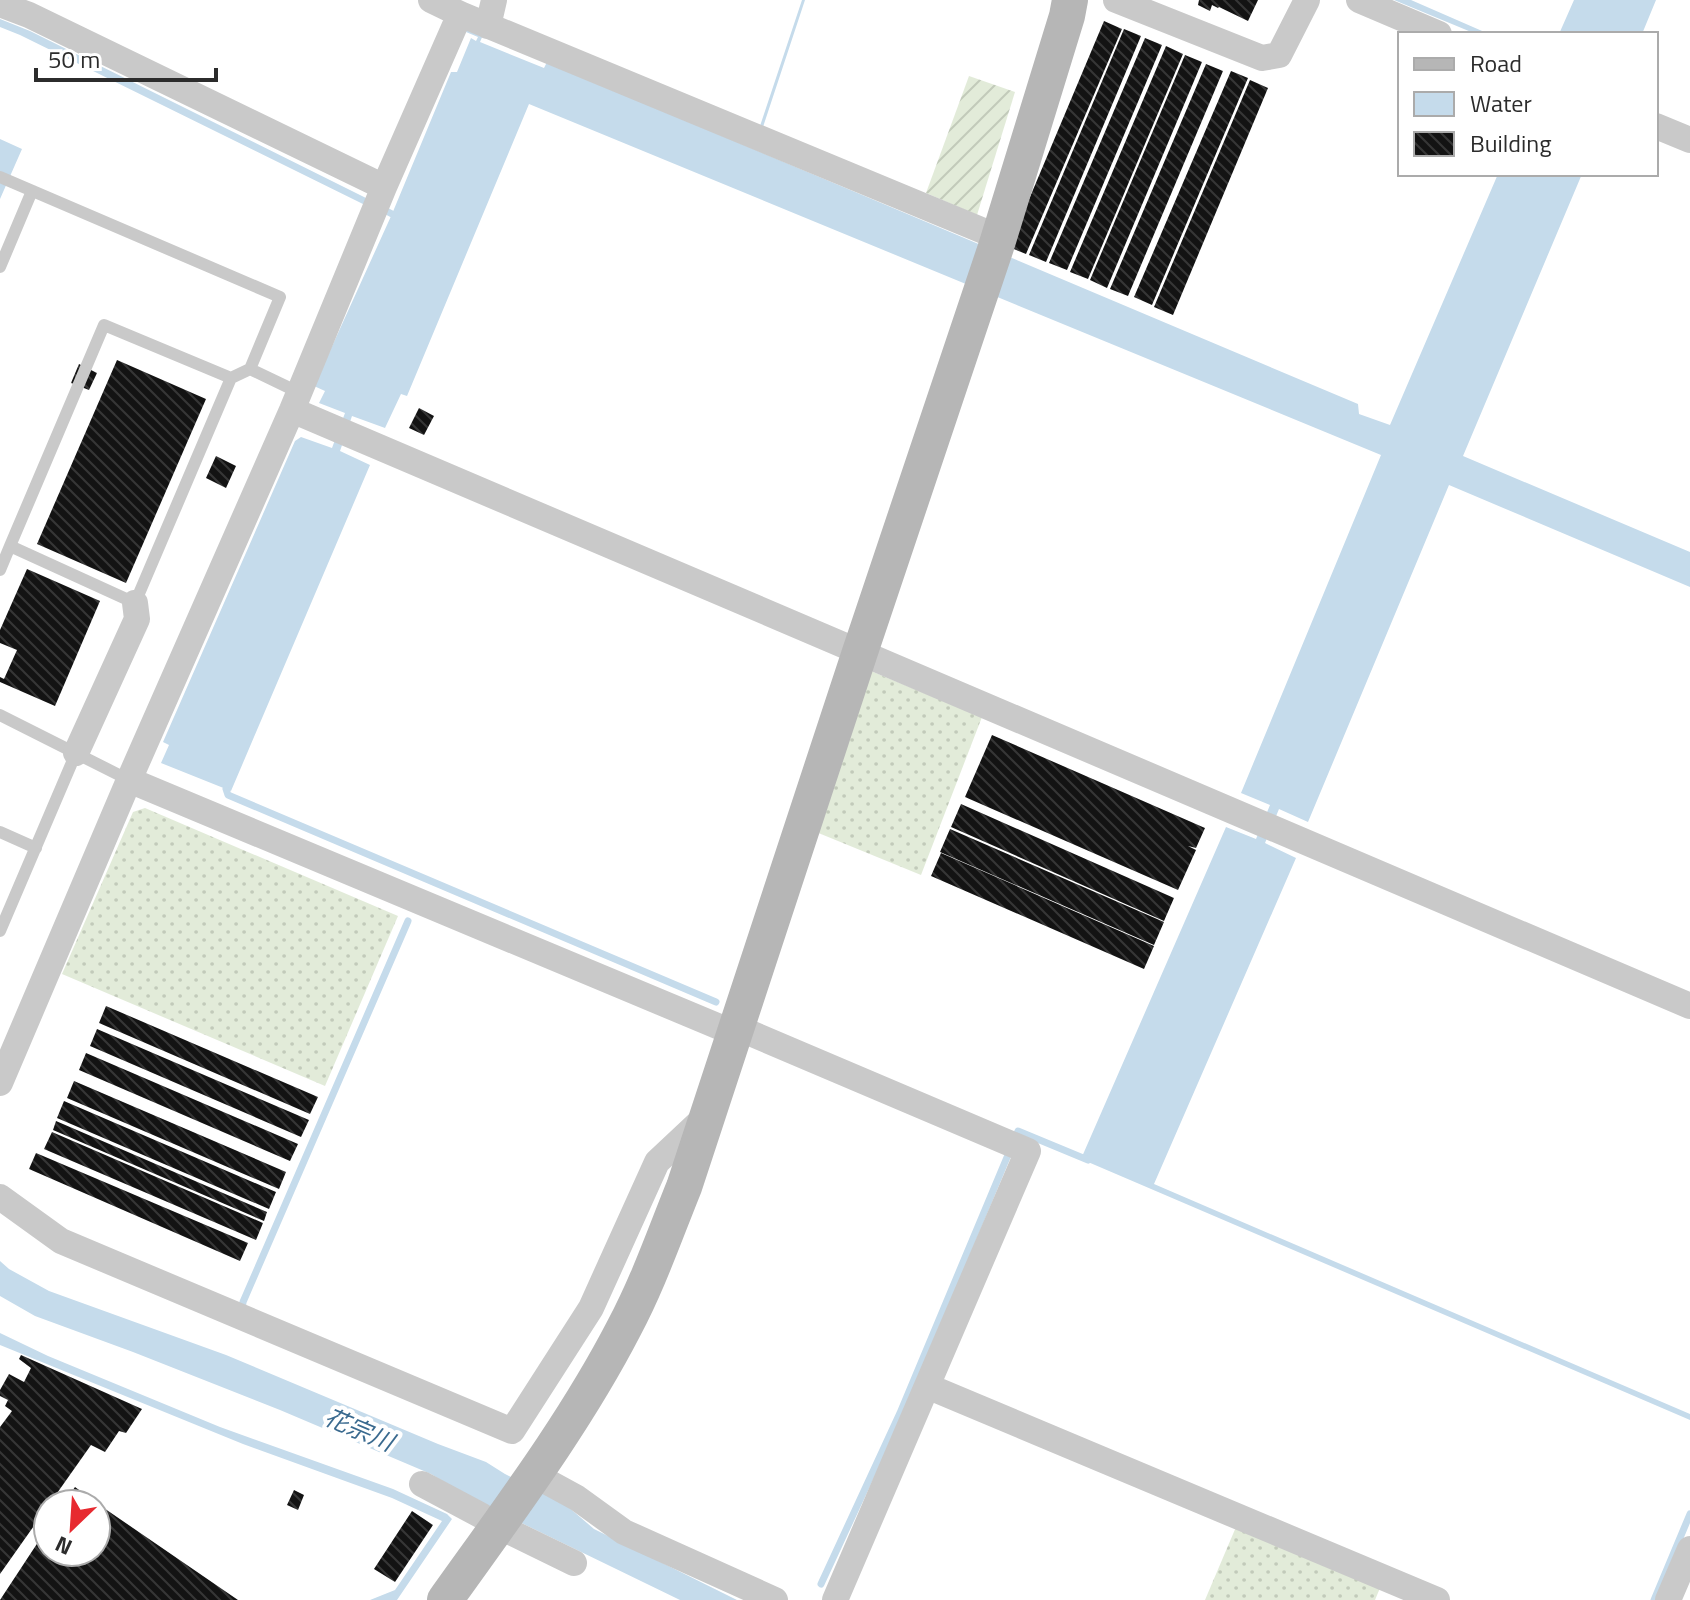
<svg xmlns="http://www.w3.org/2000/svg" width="1690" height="1600" viewBox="0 0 1690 1600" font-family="'Titillium Web','Noto Sans JP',sans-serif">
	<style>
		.grass { fill: url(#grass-dots) }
		.garden { fill: url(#garden-furrows) }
		.water { fill: #c5dbeb }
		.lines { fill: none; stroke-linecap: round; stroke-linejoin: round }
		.stream { stroke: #c5dbeb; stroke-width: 7 }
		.building { fill: url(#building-back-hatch) }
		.lane { stroke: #c9c9c9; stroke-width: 12 }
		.street { stroke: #c9c9c9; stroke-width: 26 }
		.secondary { stroke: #b6b6b6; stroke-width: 36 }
		.labels { text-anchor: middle; stroke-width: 8; stroke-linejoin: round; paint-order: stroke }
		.water-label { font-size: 24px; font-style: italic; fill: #3a6a8f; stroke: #fff }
	</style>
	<defs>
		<pattern id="grass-dots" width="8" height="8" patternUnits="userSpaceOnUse" patternTransform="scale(2)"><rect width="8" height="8" fill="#e2ebd9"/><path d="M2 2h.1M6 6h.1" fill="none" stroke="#c2caba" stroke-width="1.8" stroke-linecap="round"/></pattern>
		<pattern id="garden-furrows" width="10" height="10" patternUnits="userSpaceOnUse" patternTransform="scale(2)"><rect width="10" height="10" fill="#e2ebd9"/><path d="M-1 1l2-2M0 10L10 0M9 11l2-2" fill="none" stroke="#c2caba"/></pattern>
		<pattern id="building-back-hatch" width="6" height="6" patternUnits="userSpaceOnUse" patternTransform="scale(2)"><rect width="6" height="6" fill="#131313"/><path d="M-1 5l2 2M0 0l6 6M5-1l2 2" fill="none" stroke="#363636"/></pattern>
	</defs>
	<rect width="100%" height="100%" fill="#fff"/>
	<path class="grass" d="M871,671L982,717L921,875L816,832Z
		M145,808L398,916L325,1086L62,974L133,812Z
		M1236,1527L1380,1588L1375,1600H1205Z"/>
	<path class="garden" d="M969,76L1015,92L977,215L926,193Z"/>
	<path class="water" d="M802,0H805L762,130L759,129Z
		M1394,0H1411L1489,34H1476Z
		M1574,0H1656L1642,34H1559Z
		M0,19L30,31L368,199L365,205L20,35L0,27Z
		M467,28L483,35L480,42L544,68L547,62L1358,404L1359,414L1390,425L1498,174H1582L1463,456L1690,552V587L1449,485L1308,822L1279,809L1265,843L1296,858L1154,1184L1690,1414V1420L1081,1159L1226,827L1256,839L1270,805L1241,793L1381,455L529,104L407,396L401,394L385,428L352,416L340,451L370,465L231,791L161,763L169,745L163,742L295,441L301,437L332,448L345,413L319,403L325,391L314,386L392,214L451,72H457L471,38L476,41L478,37L466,32Z
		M0,139L22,149L0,199Z
		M0,1261L9,1269L49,1291L226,1355L438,1444L486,1462L505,1474L566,1505L594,1529L737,1600H680L470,1498L431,1474L280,1410L133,1352L35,1316L0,1296Z
		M0,1333L48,1356L220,1427L393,1489L447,1514L452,1519L397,1600H370L395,1590L442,1521L392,1498L243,1444L0,1345Z"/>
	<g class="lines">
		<path class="stream" d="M379,207L392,214
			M226,789L228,795L716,1002
			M242,1311L243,1302L408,921
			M821,1584L900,1413L1018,1131L1088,1160
			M1654,1600L1690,1514"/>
	</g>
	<path class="building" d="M1199,0H1258L1248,21L1219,7L1218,8L1212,5L1210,11L1198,5Z
		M1104,21L1122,29L1026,254L1009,247Z
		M1124,29L1141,36L1046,262L1029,255Z
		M1145,38L1162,45L1067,270L1049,263Z
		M1166,46L1183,54L1088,279L1070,272Z
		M1185,55L1202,62L1107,288L1090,280Z
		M1206,64L1223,71L1128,296L1110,289Z
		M1231,71L1248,78L1152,305L1134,297Z
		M1250,80L1268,88L1173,315L1154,307Z
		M117,360L206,399L126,583L37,544Z
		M79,364L97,373L89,390L71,383Z
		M419,408L434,416L424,435L409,428Z
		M216,456L236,466L226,488L206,478Z
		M27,569L100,601L55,706L0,682V677L4,679L17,650L0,643V630Z
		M992,735L1205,828L1196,848L1188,846L1196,850L1178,890L965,797Z
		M961,804L1174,898L1164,921L951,827Z
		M950,829L1164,922L1154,945L940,852Z
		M941,853L1154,946L1144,969L931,876Z
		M106,1006L318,1097L310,1114L99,1023Z
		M97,1029L309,1120L301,1137L90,1046Z
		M86,1053L298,1144L290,1161L79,1070Z
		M74,1081L286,1172L279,1189L67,1098Z
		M64,1101L276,1192L269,1209L57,1118Z
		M56,1121L267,1212L264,1221L53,1130Z
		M52,1132L263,1223L256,1240L44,1149Z
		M36,1153L248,1243L240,1261L29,1169Z
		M21,1355L142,1409L126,1433L119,1431L105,1452L91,1445L0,1574V1427L12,1411L5,1406L8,1400L0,1396V1390L9,1374L24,1382L31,1368L19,1359Z
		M75,1487L98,1504L238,1600H0L48,1527V1552H96V1504H63Z
		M294,1490L304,1495L298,1510L287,1505Z
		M412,1511L433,1525L395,1582L374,1569Z"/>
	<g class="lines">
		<path class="lane" d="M0,177L280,297L250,369L231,378
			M0,267L32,191
			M250,369L298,392
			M0,570L10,546L104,325L231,378L135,603L10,546
			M0,715L129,780
			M0,832L36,848
			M0,931L76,753"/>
		<path class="street" d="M431,0L460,14L998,237
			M1116,0L1262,58L1279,55L1307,0
			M1359,0L1439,34
			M0,4L29,15L384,187
			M488,26L494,0
			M1656,126L1690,140
			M292,410L1690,1006
			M76,753L137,619L135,603
			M129,780L734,1033
			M736,1027L1028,1151L835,1600
			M0,1083L129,780L292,410L384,187L460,14
			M0,1197L61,1241L512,1431L591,1308L657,1162L705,1117
			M927,1386L1437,1600
			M533,1474L577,1498L624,1532L775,1600
			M422,1484L482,1516
			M498,1526L574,1563
			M1668,1600L1690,1549"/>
		<path class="secondary" d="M445,1600C507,1513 575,1423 624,1328C648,1283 665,1234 684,1187L860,652L996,247L1067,16L1070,0"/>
	</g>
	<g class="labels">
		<g class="water-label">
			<text transform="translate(359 1430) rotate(23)" y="8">花宗川</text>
		</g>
	</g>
	<rect x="1398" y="32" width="260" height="144" fill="#ffffff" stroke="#ababab" stroke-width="2"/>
	<rect x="1414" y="58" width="40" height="12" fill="#b6b6b6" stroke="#ababab" stroke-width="2"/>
	<text x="1470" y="72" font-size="24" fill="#2c2c2c">Road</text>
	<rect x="1414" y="92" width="40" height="24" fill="#c5dbeb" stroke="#ababab" stroke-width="2"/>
	<text x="1470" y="112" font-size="24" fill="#2c2c2c">Water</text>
	<rect x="1414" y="132" width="40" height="24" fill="url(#building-back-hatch)" stroke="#ababab" stroke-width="2"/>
	<text x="1470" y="152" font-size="24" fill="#2c2c2c">Building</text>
	<g transform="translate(72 1528) rotate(205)"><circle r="38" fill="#ffffff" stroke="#ababab" stroke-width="2"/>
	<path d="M0-6L14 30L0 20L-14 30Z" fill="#e72a30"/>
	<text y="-12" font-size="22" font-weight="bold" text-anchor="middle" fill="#2c2c2c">N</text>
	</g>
	<path d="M36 68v12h180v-12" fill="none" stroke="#2c2c2c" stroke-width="4"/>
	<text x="48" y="68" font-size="24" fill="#2c2c2c" stroke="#ffffff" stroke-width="6" paint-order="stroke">50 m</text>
</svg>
